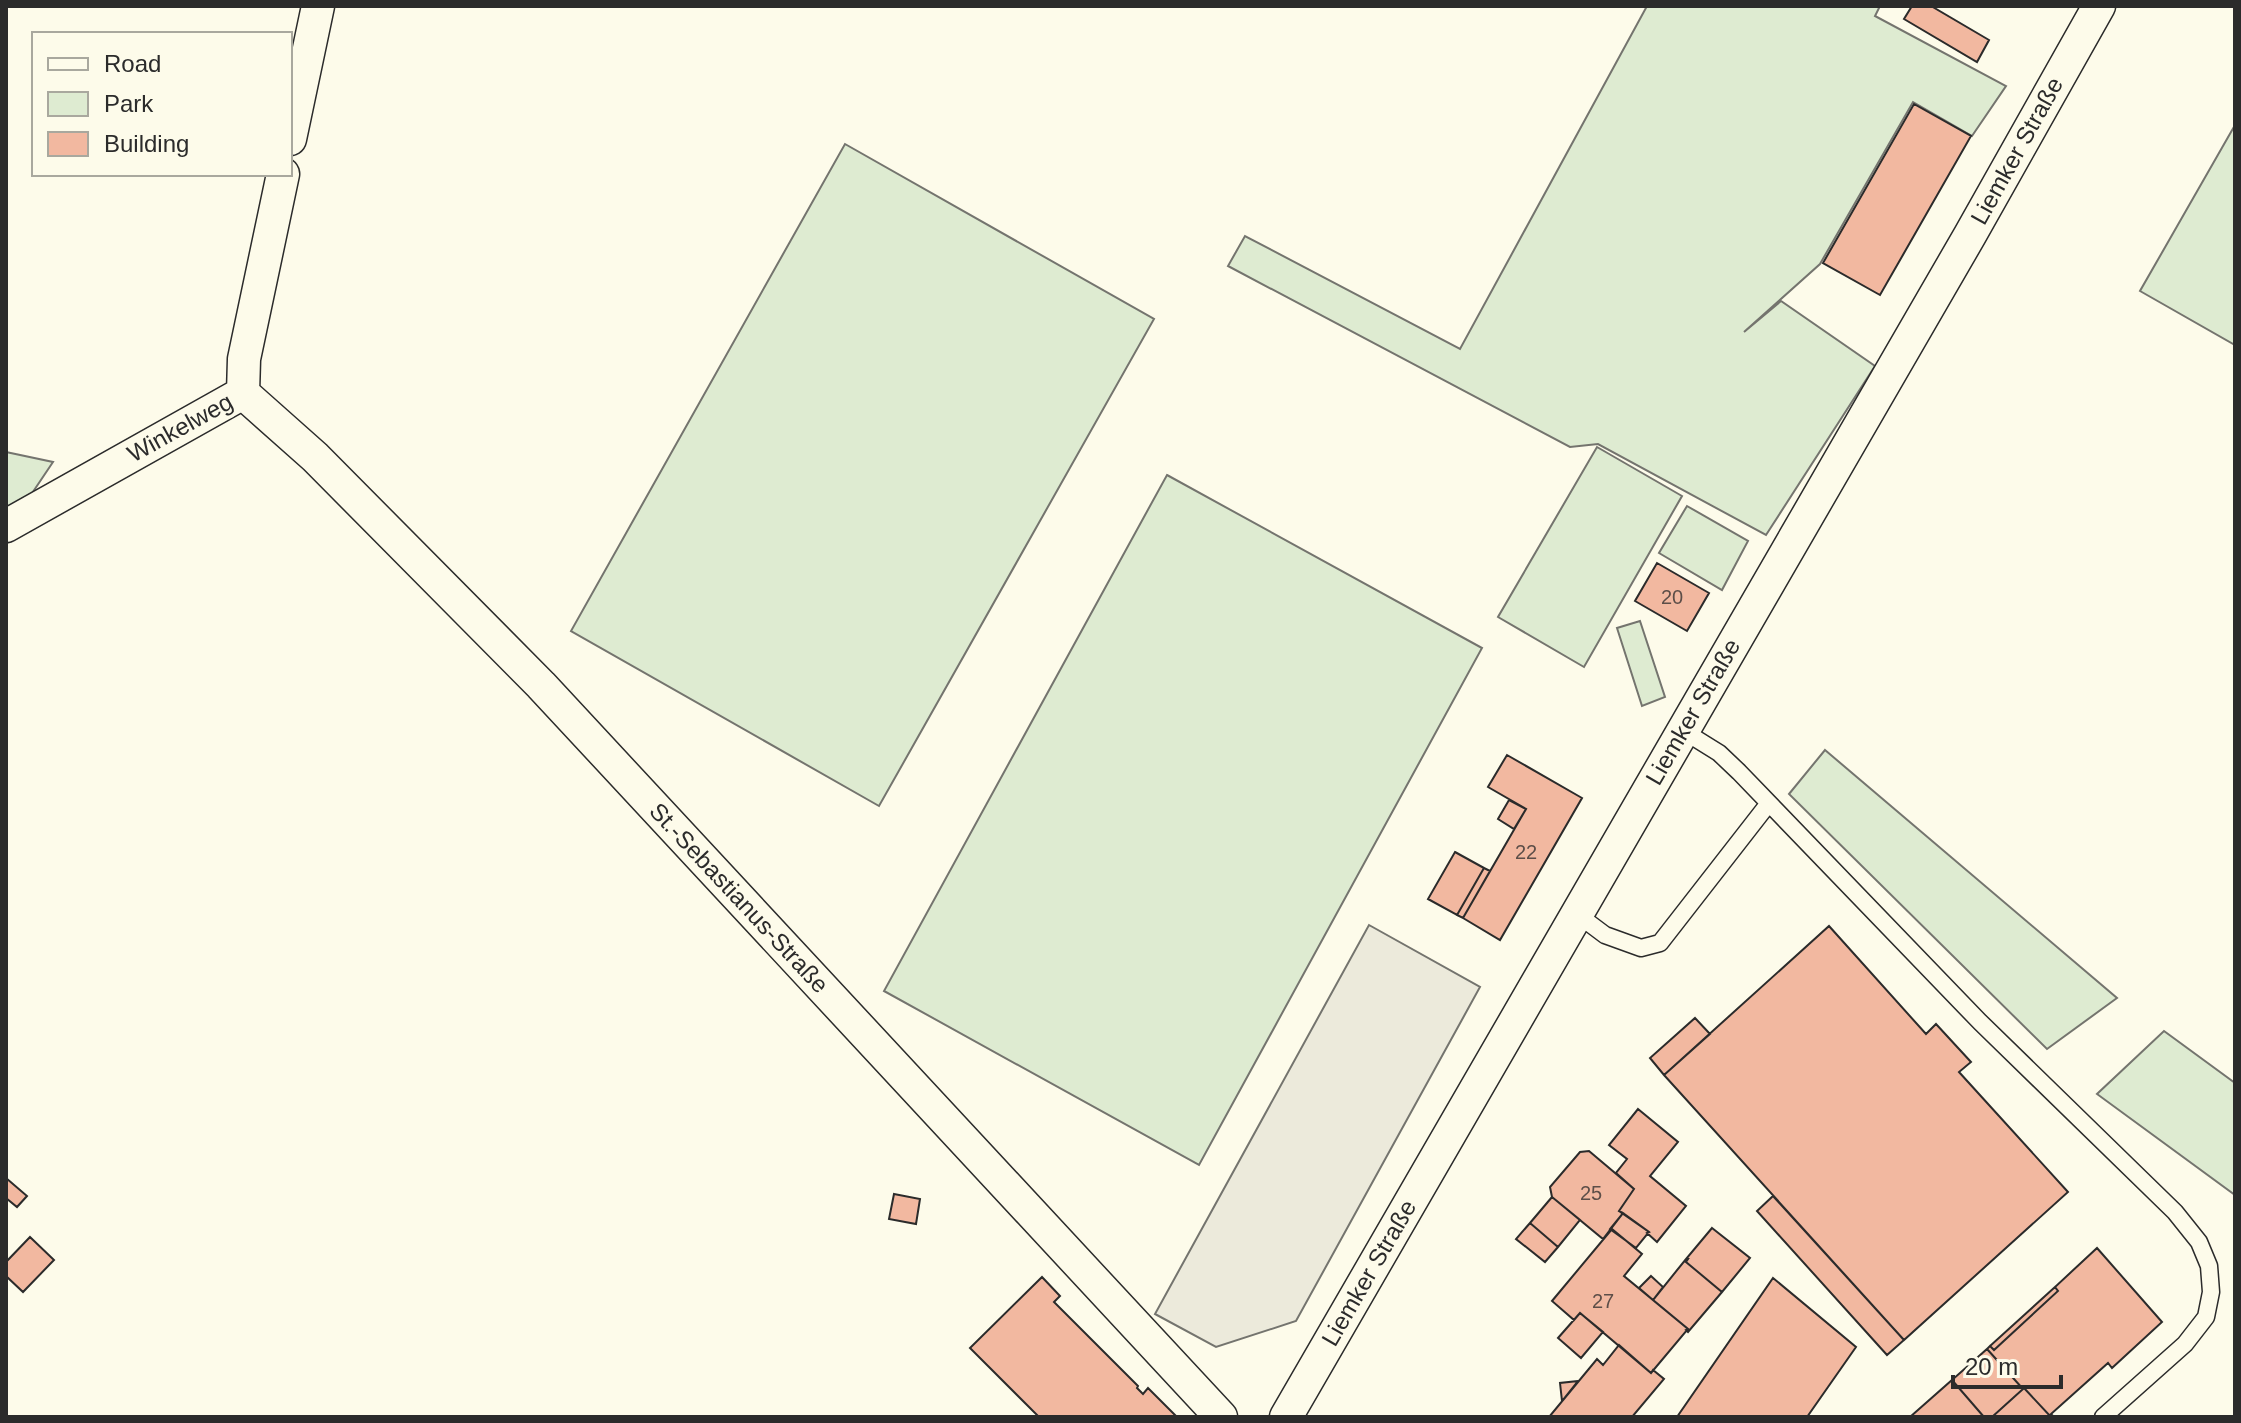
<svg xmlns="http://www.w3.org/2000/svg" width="2241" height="1423" viewBox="0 0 2241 1423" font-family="Arial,sans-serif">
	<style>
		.green { fill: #deebd1; stroke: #74746e; stroke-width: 2 }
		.parking { fill: #eceadb; stroke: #74746e; stroke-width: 2 }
		.building { fill: #f2b8a0; stroke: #2b2b2b; stroke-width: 2 }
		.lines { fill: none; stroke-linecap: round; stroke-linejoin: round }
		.service-casing { stroke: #2b2b2b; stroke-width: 19 }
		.minor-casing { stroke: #2b2b2b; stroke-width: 35 }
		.service { stroke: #fdfbea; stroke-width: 16 }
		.minor { stroke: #fdfbea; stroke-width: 32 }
		.labels { text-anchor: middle; stroke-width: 6; stroke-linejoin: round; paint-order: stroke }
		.number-label { font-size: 20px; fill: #5d4e48 }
		.street-label { font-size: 24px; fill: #2b2b2b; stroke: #fdfbea }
	</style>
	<rect width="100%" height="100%" fill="#fdfbea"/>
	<path class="green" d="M1647,6H1880L1875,16L2006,86L1972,136L1913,102L1820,264L1744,332L1781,301L1875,366L1766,535L1598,444L1570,447L1228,266L1245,236L1460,349Z
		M2235,125V345L2140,291Z
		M845,144L1154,319L879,806L571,631Z
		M1597,447L1682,496L1584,667L1498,617Z
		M6,452L53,462L6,532Z
		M1167,475L1482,648L1199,1165L884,991Z
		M1687,506L1748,541L1722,590L1659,553Z
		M1640,621L1665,697L1642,706L1617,628Z
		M1825,750L2117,998L2047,1049L1789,794Z
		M2164,1031L2235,1083V1195L2097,1094Z"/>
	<path class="parking" d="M1369,925L1480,987L1296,1321L1216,1347L1155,1314Z"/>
	<path class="building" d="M1912,6H1931L1989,40L1977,62L1904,19Z
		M1914,104L1971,136L1880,295L1823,263Z
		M1657,563L1709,593L1687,631L1635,601Z
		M1507,755L1582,798L1500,940L1463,918L1526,809L1488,787Z
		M1509,800L1526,809L1514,829L1498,819Z
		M1455,852L1484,868L1457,915L1428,899Z
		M1484,868L1490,871L1463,918L1457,915Z
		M1829,926L1926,1034L1936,1024L1971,1062L1959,1072L2068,1192L1904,1340L1664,1075Z
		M1695,1018L1710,1034L1664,1075L1650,1058Z
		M1638,1109L1678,1142L1650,1176L1686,1206L1657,1242L1647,1233L1649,1232L1619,1211L1634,1189L1616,1173L1627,1159L1609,1145Z
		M1589,1151L1634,1189L1619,1211L1623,1213L1603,1239L1552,1197L1550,1187L1580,1152Z
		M6,1178L27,1196L17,1207L6,1198Z
		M894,1194L920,1199L916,1224L889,1219Z
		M1773,1196L1904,1340L1887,1355L1757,1211Z
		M1552,1197L1580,1220L1558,1247L1530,1223Z
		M1623,1213L1649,1232L1636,1248L1610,1229Z
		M1530,1223L1558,1247L1545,1262L1516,1239Z
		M1712,1228L1750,1258L1722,1292L1686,1262L1688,1259H1686Z
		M1612,1229L1642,1254L1624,1276L1688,1329L1651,1373L1580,1313L1574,1320L1552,1301Z
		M30,1237L54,1260L23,1292L6,1276V1262Z
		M2097,1248L2162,1322L2112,1368L2108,1363L2051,1414L2054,1417H2051L2024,1388L2023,1389L1987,1349L1990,1346L1994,1350L2058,1291L2055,1287Z
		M1686,1259H1688L1686,1262L1722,1292L1688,1332L1686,1330L1688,1329L1653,1300Z
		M1651,1276L1663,1287L1653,1300L1639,1288Z
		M1042,1277L1060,1296L1054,1302L1138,1386L1137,1388L1143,1394L1148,1388L1177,1417H1039L970,1348Z
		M1773,1278L1856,1347L1807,1417H1677Z
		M2055,1287L2058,1291L1994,1350L1990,1346Z
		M1580,1313L1603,1332L1581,1358L1558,1338Z
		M1619,1345L1651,1373L1653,1370L1664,1379L1632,1417H1549L1597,1359L1603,1365Z
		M1987,1349L2023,1389L1992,1417H1984L1952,1380Z
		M1952,1380L1984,1417H1910Z
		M1578,1381L1562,1401L1560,1383Z
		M2024,1388L2051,1417H1992L2023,1389Z"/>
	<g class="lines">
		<g class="service-casing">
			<path id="service" d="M1682,730L1719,753L1739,772L1980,1022L2175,1212L2199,1242L2209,1266L2211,1292L2206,1317L2185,1344L2103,1417
				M1577,914L1605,935L1641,948L1660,943L1769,803"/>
		</g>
		<g class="minor-casing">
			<path id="minor" d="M290,139L318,6
				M243,393L315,457L541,685L1221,1417
				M243,393L244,359L283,174
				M6,526L243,393
				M1286,1417L1970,235L2099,6"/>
		</g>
		<use href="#service" class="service"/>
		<use href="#minor" class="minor"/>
	</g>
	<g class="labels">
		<g class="number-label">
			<text x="1672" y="604">20</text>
			<text x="1526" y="859">22</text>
			<text x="1591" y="1200">25</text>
			<text x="1603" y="1308">27</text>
		</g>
		<g class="street-label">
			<text transform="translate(2017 151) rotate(-61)" y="8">Liemker Straße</text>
			<text transform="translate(180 428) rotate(-29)" y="8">Winkelweg</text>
			<text transform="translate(1693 712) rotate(-60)" y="8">Liemker Straße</text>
			<text transform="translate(739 898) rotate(47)" y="8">St.-Sebastianus-Straße</text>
			<text transform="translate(1369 1273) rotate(-60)" y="8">Liemker Straße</text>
		</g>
	</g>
	<rect width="2241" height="1423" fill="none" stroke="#2b2b2b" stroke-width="16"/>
	<rect x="32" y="32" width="260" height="144" fill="#fdfbea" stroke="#a9a89e" stroke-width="2"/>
	<rect x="48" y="58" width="40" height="12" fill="#fdfbea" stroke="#a9a89e" stroke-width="2"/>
	<text x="104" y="72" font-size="24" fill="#2b2b2b">Road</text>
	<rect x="48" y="92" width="40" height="24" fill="#deebd1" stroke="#a9a89e" stroke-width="2"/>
	<text x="104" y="112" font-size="24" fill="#2b2b2b">Park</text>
	<rect x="48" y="132" width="40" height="24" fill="#f2b8a0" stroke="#a9a89e" stroke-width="2"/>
	<text x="104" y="152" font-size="24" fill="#2b2b2b">Building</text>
	<path d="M1953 1375v12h108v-12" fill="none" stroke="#2b2b2b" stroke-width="4"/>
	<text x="1965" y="1375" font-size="24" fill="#2b2b2b" stroke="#fdfbea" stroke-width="6" paint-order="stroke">20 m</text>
</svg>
